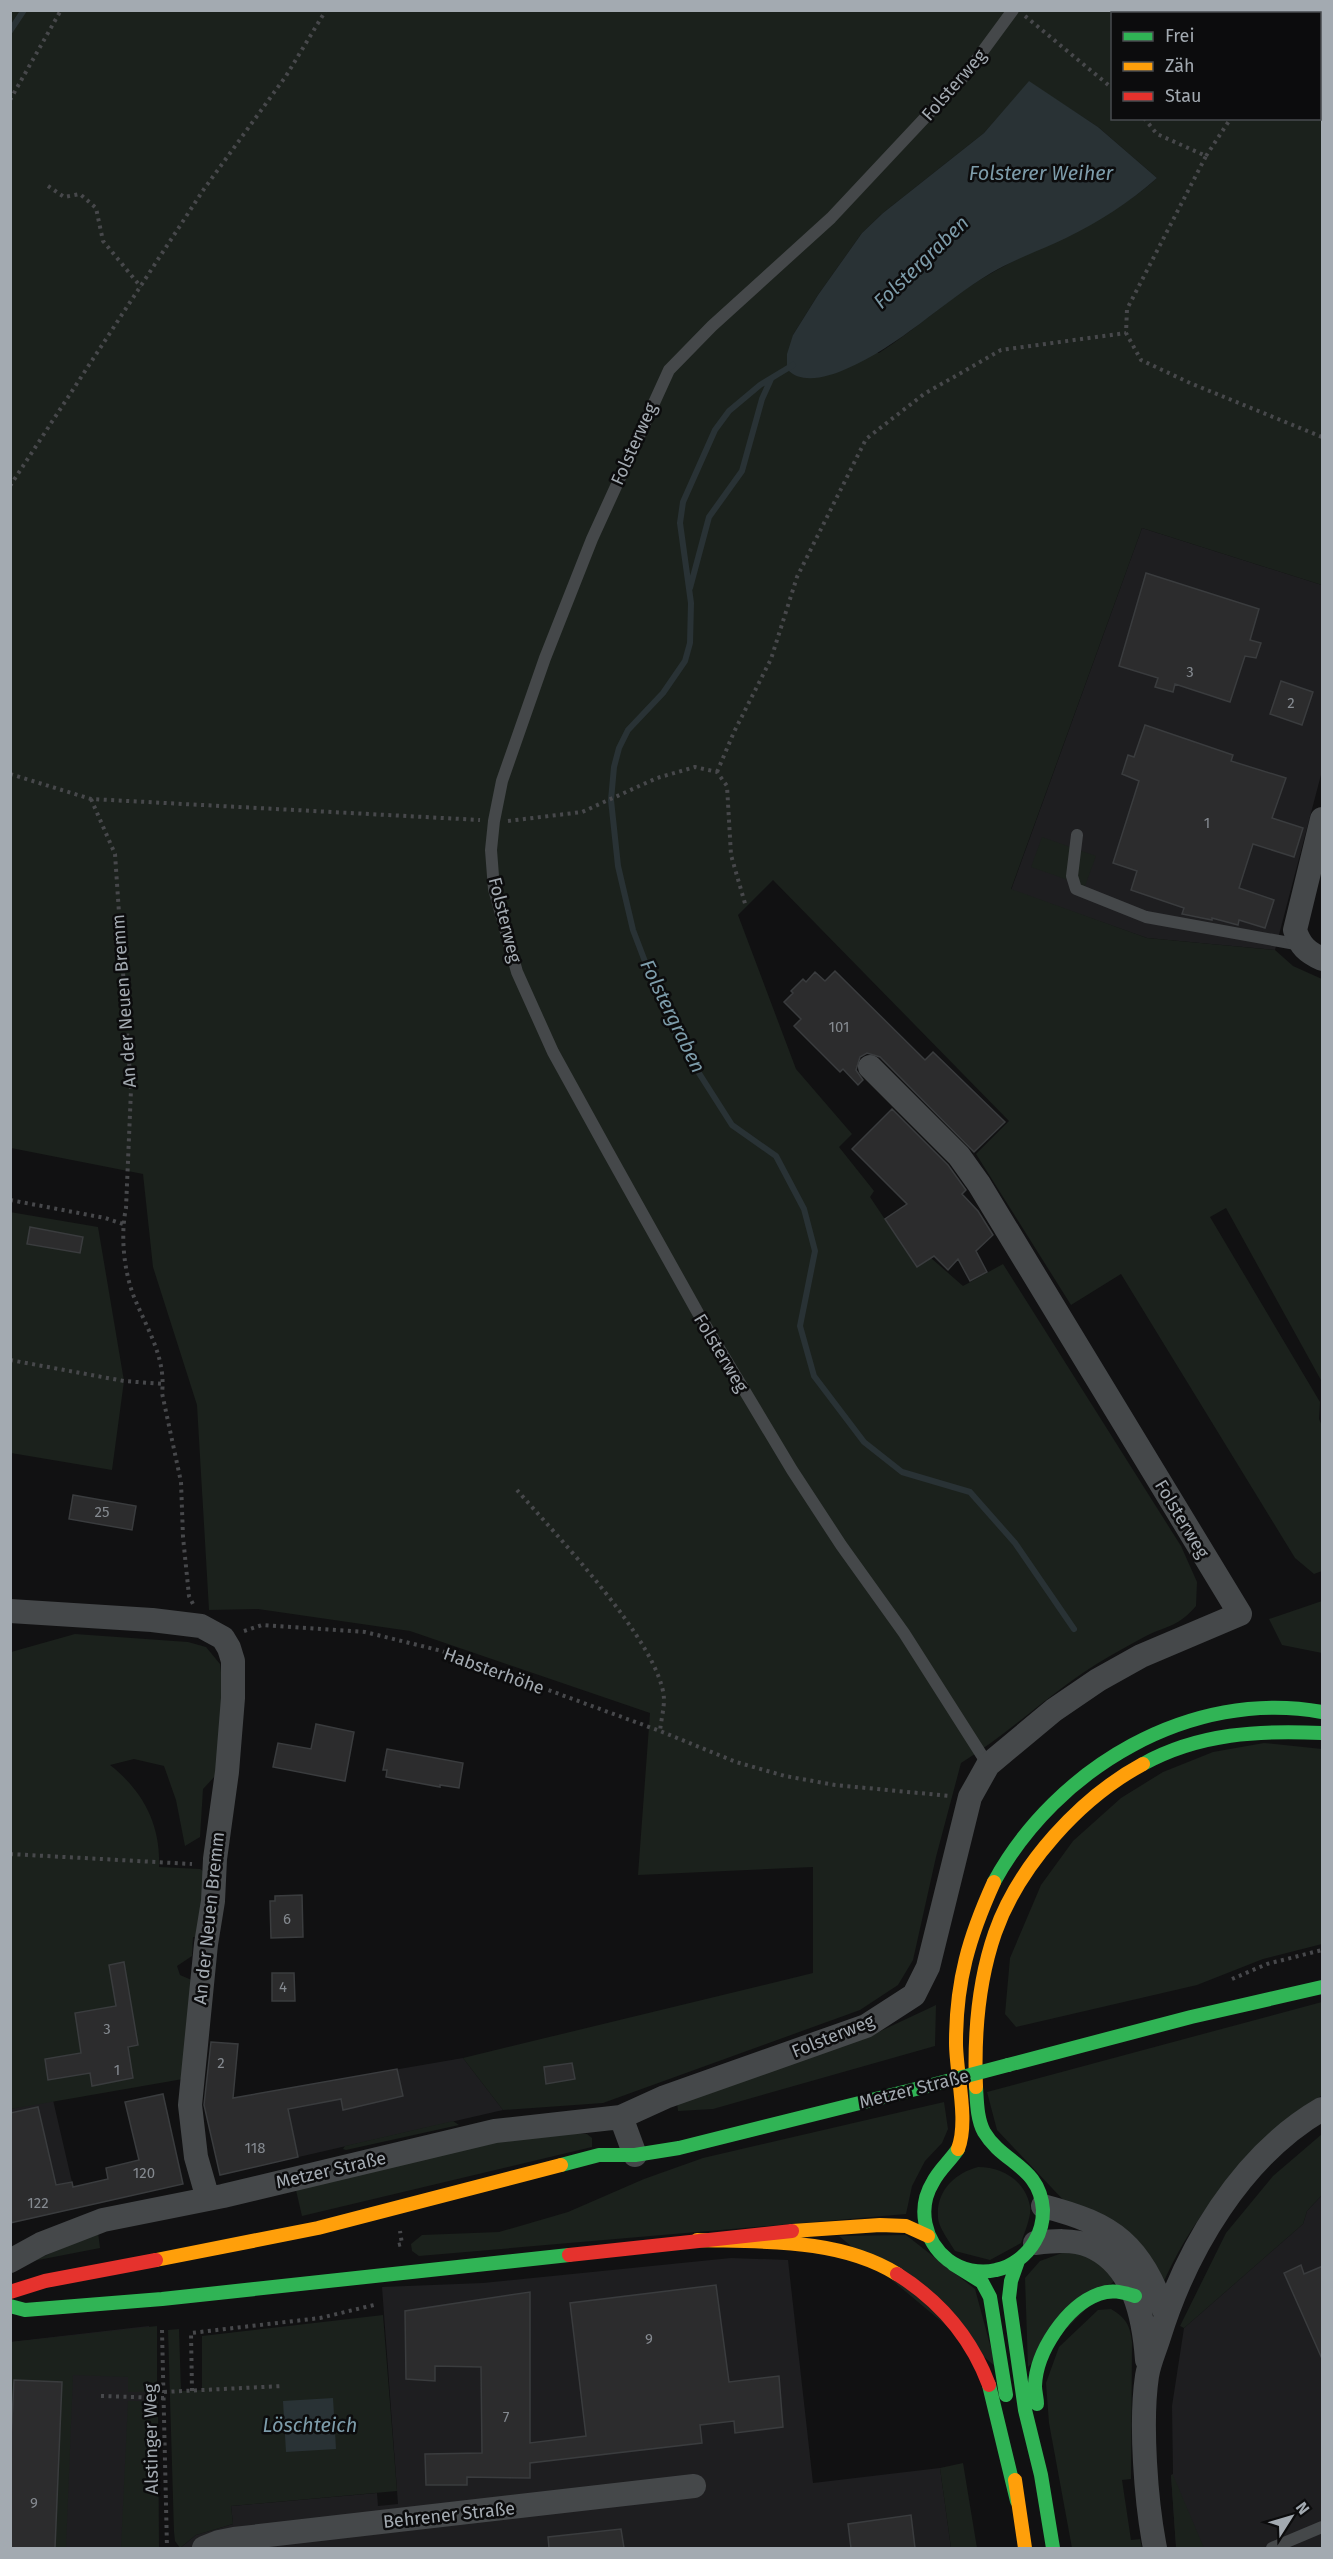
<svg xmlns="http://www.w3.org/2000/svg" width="1333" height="2559" viewBox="0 0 1333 2559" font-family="'Fira Sans',sans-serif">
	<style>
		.built { fill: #1e1e20 }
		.green { fill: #1b211c; fill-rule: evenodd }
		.water { fill: #293235 }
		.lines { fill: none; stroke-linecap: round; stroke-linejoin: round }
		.stream { stroke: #293235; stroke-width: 6 }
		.building { fill: #2c2c2d; stroke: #3a3c3e; stroke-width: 1.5 }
		.path { stroke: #47484b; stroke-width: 4; stroke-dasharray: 3 4.5; stroke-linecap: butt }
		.lane { stroke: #45484a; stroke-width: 12 }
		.street { stroke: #45484a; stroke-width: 24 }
		.fast { stroke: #30b455; stroke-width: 14 }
		.slow { stroke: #ff9f0a; stroke-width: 14 }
		.jam { stroke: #e5322d; stroke-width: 14 }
		.fast-bridge { stroke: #30b455; stroke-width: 14 }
		.labels { text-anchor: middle; stroke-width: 5; stroke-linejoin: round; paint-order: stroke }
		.number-label { font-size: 15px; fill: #858a90 }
		.street-label { font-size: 18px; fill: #a3aab1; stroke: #0c0c0d }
		.water-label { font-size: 20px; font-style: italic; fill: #7d9caa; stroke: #0c0c0d }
	</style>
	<rect width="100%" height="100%" fill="#111112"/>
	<path class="built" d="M1142,528L1322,585V771L1275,950L1147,938L1011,890Z
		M463,2058L503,2110L220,2175L204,2106L266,2092Z
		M53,2100L78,2208L11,2223L10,2109Z
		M1322,2195V2548H1176L1171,2475L1173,2474L1172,2406L1184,2328L1303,2224L1307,2211Z
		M731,2258L788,2260L813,2483L940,2468L951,2548H180L196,2535L233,2524L231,2506L377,2493L378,2506L398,2504L382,2287L483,2283Z
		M149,2326V2548H11L10,2342Z"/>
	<path class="green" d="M10,11H1322V585L1142,528L1011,889L1147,938L1275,950L1293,966L1322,979V1382L1226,1208L1210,1217L1320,1402L1319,1419L1322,1426V1571L1314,1574L1295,1558L1121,1274L1071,1305L976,1154L1009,1121L773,880L738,915L796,1069L852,1134L839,1147L874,1191L870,1197L917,1267L931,1258L963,1286L1003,1264L1181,1546L1197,1582L1196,1606C1179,1626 1169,1625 1146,1636C1129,1645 1111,1655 1095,1665C1048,1695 1008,1734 961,1763L936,1857L913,1960L898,1985L860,2010L603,2103L503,2110L463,2058L813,1973V1867L638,1875L650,1713L410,1631L258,1609L209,1610L197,1405L153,1267L143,1174L11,1148ZM1112,14H1320V118H1112ZM1029,82L1098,127L1157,178C1105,224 1054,238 995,271C953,294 919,327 879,353L793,335L818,295L862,233L883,213L984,133Z
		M1042,837L1096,856L1085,886L1031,867Z
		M10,1212L98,1227L124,1381L112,1470L11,1453Z
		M1322,1601V1653L1282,1645L1269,1619Z
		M75,1634L188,1642L206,1647L220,1664L224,1697L217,1774L203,1789L200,1837L185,1846L176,1800L164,1766L134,1759L110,1765C143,1791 161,1825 159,1867L200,1869L205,1872L201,1938L193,1937L192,1956L177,1966L180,1975L194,1981L183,2079L11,2109V1652Z
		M1264,1743L1322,1749V1944L1263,1959L1197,1985L1016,2027L1005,2014L1010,1958L1041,1885L1073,1841L1121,1798L1163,1772L1213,1752Z
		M1322,2002V2095C1254,2145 1196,2207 1162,2286L1069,2206L997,2130L987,2092Z
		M936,2005L935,2046L713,2109L678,2111L677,2103L870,2036Z
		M944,2102L948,2129L942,2143L925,2161L912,2186L906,2214L419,2256L412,2251L411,2244L422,2235L499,2232L568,2212L644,2179L703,2158Z
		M453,2121L459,2125L346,2150L343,2149L345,2146Z
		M574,2133L587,2134L592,2138V2147L302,2216L295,2186L494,2141Z
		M1322,2134V2195L1307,2211L1303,2224L1184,2328L1180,2326L1226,2233L1273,2176Z
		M978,2167C1003,2167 1025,2181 1030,2206C1032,2216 1024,2233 1021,2243L990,2260L955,2251C950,2242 938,2227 938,2217C936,2191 955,2173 978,2167Z
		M98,2232L100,2248L33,2261Z
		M906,2235L975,2289L996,2367L839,2236Z
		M1062,2253C1090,2253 1097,2260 1117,2278L1028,2367L1025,2278L1040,2261Z
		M1111,2309C1126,2318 1130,2325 1132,2342L1131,2479L1122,2480L1131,2540L1140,2539L1142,2548H1072L1049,2423L1046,2383L1059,2347L1098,2310Z
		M383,2315L397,2491L231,2506L233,2524L196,2535L180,2548L175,2541L174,2532L168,2330L179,2329L181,2391L202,2390V2336Z
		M157,2326V2392H128V2377L73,2375L66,2548H55L62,2382L14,2380L11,2458V2342Z
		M128,2401H158L159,2548H121Z
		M963,2463L977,2548H951L940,2468Z
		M1171,2475H1173L1204,2548H1177L1176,2546Z"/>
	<path class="water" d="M1029,81L1098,127L1157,178C1130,202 1099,222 1066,238C1041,250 1015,259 991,273C941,303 900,346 846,369C828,377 801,385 787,369V354L793,335L818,295L862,233L883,213L984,133Z
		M333,2398L336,2449L286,2452L283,2401Z"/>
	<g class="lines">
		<path class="stream" d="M1151,14L1152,10
			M10,31L24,10
			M793,365L760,385L729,411L715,430L683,502L680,523L691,603L690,643L685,661L663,693L628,730L619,748L614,767L611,800L618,866L633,930L649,972L683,1048L732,1125L776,1156L804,1209L815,1251L800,1326L814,1376L864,1442L902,1472L970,1492L1015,1543L1074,1629
			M690,588L709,517L742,471L762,399L771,379"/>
	</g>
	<path class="building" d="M1146,573L1259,609L1250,640L1261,643L1256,658L1245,656L1230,702L1175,684L1173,692L1155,687L1158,678L1119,666Z
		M1281,681L1313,692L1302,725L1270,714Z
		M1145,725L1233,755L1231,761L1286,778L1272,818L1303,828L1294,857L1253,844L1239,888L1274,900L1265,928L1239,920L1238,925L1212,918V920L1182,914L1184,908L1131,890L1137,871L1113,863L1139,781L1122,774L1128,755L1134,757Z
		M835,971L925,1060L933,1052L1005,1122L974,1152L880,1057L867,1053L860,1057L856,1070L863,1080L858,1085L843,1069L840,1072L794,1026L801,1019L784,1002L793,993L791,991L803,979L806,982L815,972L825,981Z
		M892,1109L948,1165L966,1190L962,1194L978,1211L993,1235L976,1251L987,1272L970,1281L958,1259L948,1270L934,1256L917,1267L885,1219L907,1204L852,1149Z
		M30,1227L83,1237L80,1253L27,1244Z
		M73,1495L136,1506L132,1530L69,1519Z
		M316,1724L354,1732L345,1781L273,1767L278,1743L311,1749Z
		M387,1749L463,1763L459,1788L440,1785V1787L386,1777L387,1770H383Z
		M302,1895L303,1937L271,1938L270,1901H275V1896Z
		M124,1962L138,2045L128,2047L133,2078L92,2086L90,2073L48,2080L45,2059L81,2053L75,2013L116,2006L109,1965Z
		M272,1973H294L295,2001H272Z
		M211,2042L238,2044L233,2098L397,2069L403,2096L343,2110L341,2099L288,2109L298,2157L220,2175L204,2105Z
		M572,2063L575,2079L546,2084L544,2067Z
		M163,2094L183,2184L10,2223V2113L38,2107L56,2185L72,2182L73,2187L108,2179L106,2168L139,2160L125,2102Z
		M1301,2265L1304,2274L1323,2266V2361L1284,2273Z
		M716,2285L729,2382L779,2376L783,2427L735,2433L734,2421L700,2425L702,2443L530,2463V2478L467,2477V2485H426L425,2454L482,2453L481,2367L435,2366V2381L406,2379L405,2311L530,2292V2443L586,2436L570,2303Z
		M14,2380L62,2382L55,2548H10V2458Z
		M911,2515L915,2548H851L848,2524Z
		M621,2529L624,2548H549L548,2537Z"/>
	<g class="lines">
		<path class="path" d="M1263,14L1264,10
			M1025,16L1112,88
			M10,100L61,10
			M1144,118L1157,134L1206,156L1127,309L1126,333L1141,360L1190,383L1322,437
			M1206,156L1231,118
			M48,186L64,197L80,194L96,208L103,241L141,287
			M10,486L204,189L286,76L326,10
			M717,772L734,732L771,659L797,577L866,439L924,394L1001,350L1126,333
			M10,774L91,799L480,820
			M91,799L115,854L131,1090L126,1208C120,1237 124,1276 137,1304C149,1332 166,1360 162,1393L181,1482L183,1537L189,1596L193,1604
			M508,821L582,812L657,778L695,767L717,772L727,786L731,855L746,907
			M10,1200L105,1218L123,1224
			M10,1360L124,1381L163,1384
			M517,1490C555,1534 661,1644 664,1699C664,1709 661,1721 660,1731
			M244,1631L262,1625L365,1632L442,1651L660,1731L736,1762L785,1776L835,1785L950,1796
			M10,1854L192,1864
			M1232,1979L1267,1964L1322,1950
			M398,2245L402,2244L400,2231
			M162,2330L167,2548
			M192,2391L191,2333L320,2318L374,2305
			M164,2392L282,2386
			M101,2396L164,2398"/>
		<path class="lane" d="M1077,835L1072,876L1076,889L1146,917L1301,945
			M988,1765L904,1633L841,1545L792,1470L698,1313L607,1150L553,1052L517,972L494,889L491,850L494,821L502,781L545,658L592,539L669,370L712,326L831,218L966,74L1013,10
			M1272,2548L1322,2527"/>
		<path class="street" d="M1322,819L1295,930C1300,946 1307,952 1322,959
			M10,1611L152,1620L201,1626L223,1638L229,1648L233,1661V1698L227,1772L215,1859L213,1901L206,1944L190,2105L196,2157L208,2199
			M621,2117L635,2155
			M1043,2206C1116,2225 1139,2244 1166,2315
			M1035,2243C1053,2241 1073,2239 1090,2246C1134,2265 1144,2318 1147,2360
			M10,2261L41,2244L103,2220L223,2196L495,2131L621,2117L665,2097L866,2026L914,1995L928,1967L970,1797L988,1765L1054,1710L1098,1680L1141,1656L1240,1614L979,1184L959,1156L870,1067
			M204,2548L219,2542L234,2539L694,2486
			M1155,2548C1146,2502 1140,2423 1147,2376C1149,2363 1155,2350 1159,2337C1186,2250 1241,2156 1322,2109"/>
		<path class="fast" d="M1143,1764C1199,1733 1260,1730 1322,1733
			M994,1882C1056,1768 1191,1688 1322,1712
			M1008,2065L1191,2017L1322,1987
			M958,2149C950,2161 939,2170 933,2182C917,2208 924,2241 948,2260C961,2270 980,2274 996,2270C1012,2267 1027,2255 1035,2241C1041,2231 1043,2220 1043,2210C1040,2166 1003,2164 984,2132C977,2119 977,2102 976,2087
			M561,2165L599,2155H635L679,2148L932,2085
			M1018,2261L1011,2281L1009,2298L1025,2410L1041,2475L1053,2548
			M953,2264L982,2282L990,2297L1006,2395
			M10,2306L25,2310L162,2299L569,2255
			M989,2385L1017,2501
			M1037,2404C1037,2398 1035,2392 1035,2386C1036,2352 1066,2306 1099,2294C1112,2289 1122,2292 1135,2296"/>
		<path class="slow" d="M976,2087C974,2036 978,1982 995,1933C1019,1865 1080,1798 1143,1764
			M958,2149C969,2121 956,2073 956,2043C956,1981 969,1937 994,1882
			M792,2231L880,2225L906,2226L928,2236
			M697,2240C763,2242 839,2238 897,2274
			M156,2260L318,2228L561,2165
			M1015,2480L1025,2548"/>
		<path class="jam" d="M569,2255L792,2231
			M897,2274C940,2301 971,2337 989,2385
			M10,2292L45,2281L156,2260"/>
		<path class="fast-bridge" d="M932,2085L1008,2065"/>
	</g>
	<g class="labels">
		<g class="number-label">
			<text x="1190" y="677">3</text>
			<text x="1291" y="708">2</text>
			<text x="1207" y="828">1</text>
			<text x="839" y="1032">101</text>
			<text x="102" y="1517">25</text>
			<text x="287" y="1924">6</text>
			<text x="283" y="1992">4</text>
			<text x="107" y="2034">3</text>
			<text x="221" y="2068">2</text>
			<text x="117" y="2075">1</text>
			<text x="255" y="2153">118</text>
			<text x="144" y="2178">120</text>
			<text x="38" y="2208">122</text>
			<text x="649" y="2344">9</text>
			<text x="506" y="2422">7</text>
			<text x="34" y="2508">9</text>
		</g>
		<g class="street-label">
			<text transform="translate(954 85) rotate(-49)" y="6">Folsterweg</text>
			<text transform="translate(634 444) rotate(-66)" y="6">Folsterweg</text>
			<text transform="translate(505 920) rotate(76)" y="6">Folsterweg</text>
			<text transform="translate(124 1001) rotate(-94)" y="6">An der Neuen Bremm</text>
			<text transform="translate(721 1353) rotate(59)" y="6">Folsterweg</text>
			<text transform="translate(1182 1519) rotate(59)" y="6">Folsterweg</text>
			<text transform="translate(494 1671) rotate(20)" y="6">Habsterhöhe</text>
			<text transform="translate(209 1918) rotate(-84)" y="6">An der Neuen Bremm</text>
			<text transform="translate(833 2036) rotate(-22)" y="6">Folsterweg</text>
			<text transform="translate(914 2089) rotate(-14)" y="6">Metzer Straße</text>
			<text transform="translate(331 2170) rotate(-13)" y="6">Metzer Straße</text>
			<text transform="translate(151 2439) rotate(-91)" y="6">Alstinger Weg</text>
			<text transform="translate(449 2515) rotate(-6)" y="6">Behrener Straße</text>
		</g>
		<g class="water-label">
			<text x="1041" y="180">Folsterer Weiher</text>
			<text transform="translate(921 262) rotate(-44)" y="7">Folstergraben</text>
			<text transform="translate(673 1016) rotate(64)" y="7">Folstergraben</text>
			<text x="310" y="2432">Löschteich</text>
		</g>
	</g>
	<rect width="1333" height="2559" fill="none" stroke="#a3aab1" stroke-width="24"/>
	<rect x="1111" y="12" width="210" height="108" fill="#0c0c0d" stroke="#484b4f" stroke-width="1.5"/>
	<rect x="1123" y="32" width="30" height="9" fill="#30b455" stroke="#484b4f" stroke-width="1.5"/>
	<text x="1165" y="42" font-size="18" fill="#a3aab1">Frei</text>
	<rect x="1123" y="62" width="30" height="9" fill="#ff9f0a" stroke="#484b4f" stroke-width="1.5"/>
	<text x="1165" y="72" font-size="18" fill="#a3aab1">Zäh</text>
	<rect x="1123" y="92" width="30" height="9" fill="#e5322d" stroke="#484b4f" stroke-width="1.5"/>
	<text x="1165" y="102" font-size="18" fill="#a3aab1">Stau</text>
	<g transform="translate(1291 2517) rotate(53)" stroke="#0c0c0d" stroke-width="4.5" paint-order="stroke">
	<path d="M0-4.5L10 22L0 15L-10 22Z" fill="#a3aab1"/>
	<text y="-9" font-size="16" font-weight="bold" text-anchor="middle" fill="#a3aab1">N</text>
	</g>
</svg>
